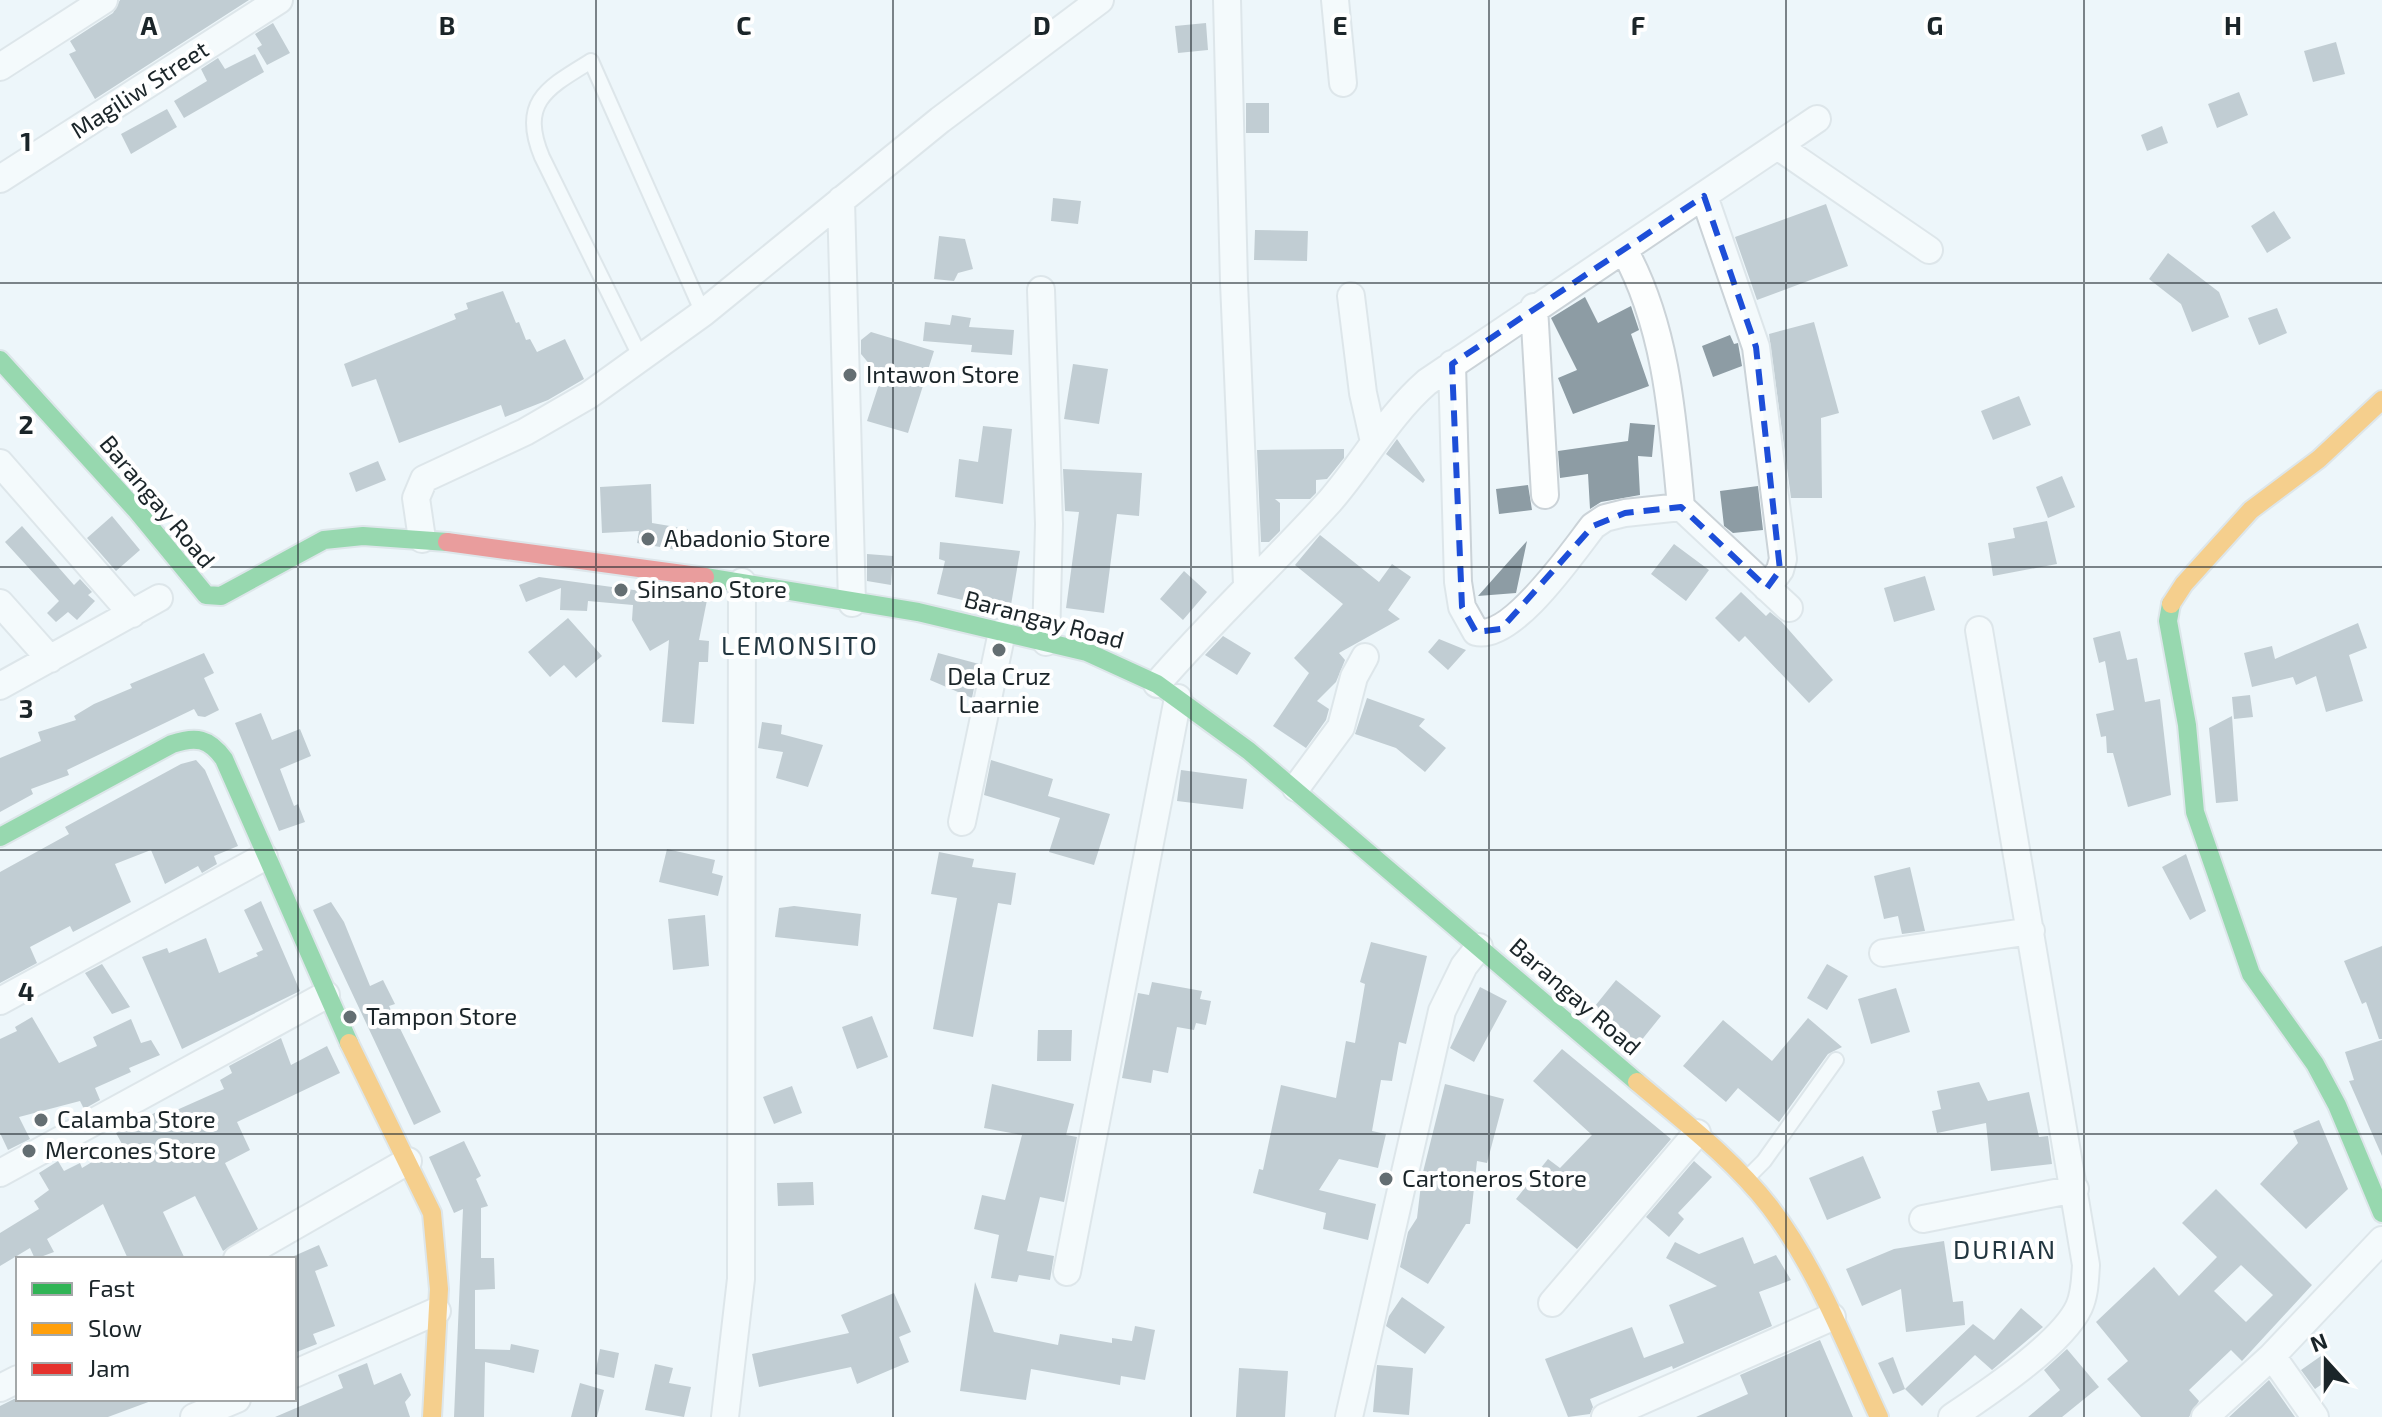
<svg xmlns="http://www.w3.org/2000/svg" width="2382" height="1417" viewBox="0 0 2382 1417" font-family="'Exo 2',sans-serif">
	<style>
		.building { fill: #8d9ca4; fill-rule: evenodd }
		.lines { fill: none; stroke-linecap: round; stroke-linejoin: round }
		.lane-casing { stroke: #cbd3d8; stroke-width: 18 }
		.street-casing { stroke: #cbd3d8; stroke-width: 30 }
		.fast-casing { stroke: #cbd3d8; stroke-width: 22 }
		.slow-casing { stroke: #cbd3d8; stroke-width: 22 }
		.jam-casing { stroke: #cbd3d8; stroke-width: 22 }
		.lane { stroke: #fcfefe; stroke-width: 14 }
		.street { stroke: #fcfefe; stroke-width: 26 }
		.fast { stroke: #30b455; stroke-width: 18 }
		.slow { stroke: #ff9f0a; stroke-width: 18 }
		.jam { stroke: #e5322d; stroke-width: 18 }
		.marked { fill: none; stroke: #1d4ed8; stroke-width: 6; stroke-dasharray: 16 10; stroke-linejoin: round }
		.grid { fill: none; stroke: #1b2529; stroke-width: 2; stroke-opacity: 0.55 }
		.poi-dot { fill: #646e72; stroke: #fff; stroke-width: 3 }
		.labels { text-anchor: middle; stroke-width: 8; stroke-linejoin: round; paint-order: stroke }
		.street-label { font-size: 24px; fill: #1b2529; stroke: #fff }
		.poi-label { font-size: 24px; fill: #1b2529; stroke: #fff; text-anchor: start }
		.neighbourhood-label { font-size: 26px; letter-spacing: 2px; fill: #233741; stroke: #fff }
		.grid-label { font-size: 26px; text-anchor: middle; font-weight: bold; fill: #1b2529; stroke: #fff; stroke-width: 8; stroke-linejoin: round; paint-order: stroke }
	</style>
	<rect width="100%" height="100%" fill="#edf6fa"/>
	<path class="building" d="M120,0H249L95,99L69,54L76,51L70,41L113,13Z
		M273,23L290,53L267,65L257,48L262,45L255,34Z
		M1206,23L1208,50L1178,53L1175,26Z
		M2336,42L2345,74L2313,82L2304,51Z
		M255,54L264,72L184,118L174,101L207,81L201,69L218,58L225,69Z
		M2239,92L2248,115L2217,128L2208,104Z
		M1246,103H1269V133H1246Z
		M167,109L177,127L131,154L121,134Z
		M2162,126L2168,143L2147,151L2141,135Z
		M1053,198L1081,201L1078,224L1051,221Z
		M1826,204L1848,266L1757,300L1735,237Z
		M2274,211L2291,238L2267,253L2251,226Z
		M1255,230L1308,231L1307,261L1254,260Z
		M939,236L965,239L973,269L958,273L954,281L934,279Z
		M2168,253L2219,292L2229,317L2192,332L2181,304L2149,279Z
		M503,291L516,323L519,322L526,340L530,339L537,352L565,339L584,379L548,400L505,417L501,405L399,443L376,379L352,387L344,364L456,319L454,314L468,309L466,303Z
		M1585,297L1598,323L1631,306L1639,330L1631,334L1649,386L1573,414L1558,378L1577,370L1551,318Z
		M2277,308L2287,333L2259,345L2248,318Z
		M952,315L971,318L969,327L1014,330L1012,355L971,352L972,345L923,341L925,322L950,325Z
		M1814,322L1839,413L1821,418L1822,498H1791L1769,334Z
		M871,332L934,351L908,433L867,421L881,378L861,354V340Z
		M1730,335L1734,344L1738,343L1742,366L1713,377L1702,346Z
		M1073,364L1108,369L1099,424L1064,419Z
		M2019,396L2031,425L1993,440L1981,411Z
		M1630,423L1655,425L1652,457L1638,456L1640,495L1601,502L1590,509L1588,474L1560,478L1558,451L1628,441Z
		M983,426L1012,429L1003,504L955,497L959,459L978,462Z
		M1397,439L1425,480L1423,483L1386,454Z
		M1344,449V458L1327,479L1316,480V493L1310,499H1275L1280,503V531L1269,542H1261L1257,450Z
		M378,461L386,480L356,492L349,473Z
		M1063,469L1142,473L1139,516L1117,514L1104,613L1066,608L1079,512L1065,511Z
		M2062,476L2075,507L2048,518L2036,487Z
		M651,484L652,523L688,529L683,551L637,543L639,531L602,533L600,487Z
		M1528,485L1532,510L1499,514L1496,489Z
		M1758,486L1763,530L1733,533L1724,526L1720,491Z
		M112,516L140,550L116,571L87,538Z
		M2047,521L2057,564L1993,576L1988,543L2015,538L2013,528Z
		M22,526L74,585L80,579L92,592L88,595L95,601L77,620L68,612L56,622L47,613L59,601L5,542Z
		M1320,535L1379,582L1392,564L1411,577L1388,610L1400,619L1339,653L1345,660L1336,682L1317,701L1329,709L1326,720L1306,748L1273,726L1309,673L1294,658L1343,604L1295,565Z
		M1527,541L1516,593L1478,596Z
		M940,542L1020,551L1010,611L937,594L945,561L939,559Z
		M1674,544L1709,570L1686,601L1651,574Z
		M867,554L893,556L891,585L867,581Z
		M1184,571L1207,592L1183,620L1160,599Z
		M1925,576L1935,610L1894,622L1884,588Z
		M539,577L707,600L699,640L709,641L708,662H699L694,724L662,722L669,640L650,651L632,620L633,605L588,601L587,611L560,610L561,588L526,602L519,585Z
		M1741,592L1766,616L1770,612L1781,621L1833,680L1809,703L1745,636L1739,642L1715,618Z
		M568,618L602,656L576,678L564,665L550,677L528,652Z
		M2358,623L2367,648L2349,655L2363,701L2326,712L2316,676L2296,685L2293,677L2252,687L2244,653L2272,646L2275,659Z
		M2120,631L2127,660L2137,658L2145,702L2160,699L2171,795L2128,807L2113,753H2107L2106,736L2101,737L2096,714L2114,710L2105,661L2099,663L2093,638Z
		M1223,636L1251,653L1237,675L1205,655Z
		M1439,639L1466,650L1448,670L1428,652Z
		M204,653L214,673L204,678L219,710L205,717L198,716L194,709L67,770L69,775L31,789L33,794L0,812V758L41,741L38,732L76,720L74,716L94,704L132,688L130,684Z
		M938,653L979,664L972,698L930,680Z
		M2250,695L2253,717L2234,719L2232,697Z
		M1367,698L1425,719L1419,726L1446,748L1425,772L1396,748L1355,734Z
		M261,713L272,740L300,729L311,756L280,769L294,806L298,804L305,822L279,831L235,723Z
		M2232,716L2238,801L2216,803L2209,728Z
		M762,722L782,725L781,734L823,745L808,787L776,778L783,752L758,748Z
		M196,760L205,770L238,846L214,856L217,864L202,873L198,866L165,884L151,850L115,864L131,902L73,932L70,926L30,947L37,963L0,983V872L69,834L65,827L181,764Z
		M991,760L1053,779L1048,796L1110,814L1094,865L1049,852L1060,818L984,795Z
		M1181,770L1247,779L1243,809L1177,801Z
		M667,849L715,860L712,873L723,876L718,896L659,882Z
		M939,852L974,859L972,867L1016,873L1011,905L998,903L973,1037L933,1029L957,898L931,894Z
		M2186,854L2206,911L2190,920L2162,867Z
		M1910,867L1925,931L1902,934L1898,916L1884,919L1874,876Z
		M261,901L300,991L182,1049L142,957L167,948L169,953L206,938L219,973L258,956L256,953L263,950L244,910Z
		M331,902L344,922L370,986L383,980L395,1004L389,1006L441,1112L414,1125L313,910Z
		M794,906L861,914L858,946L775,937L779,908Z
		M705,915L709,966L673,970L668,919Z
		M1371,942L1427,956L1406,1044L1399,1042L1392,1081L1381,1080L1372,1131L1386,1134L1378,1168L1339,1159L1319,1190L1376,1204L1368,1240L1323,1229L1326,1213L1253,1193L1259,1169L1263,1170L1281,1085L1336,1098L1346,1041L1355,1043L1365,984L1360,982Z
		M2382,946V1039H2379L2366,1002L2362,1004L2344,961Z
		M102,964L130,1007L112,1014L85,973Z
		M1827,964L1848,976L1827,1010L1807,998Z
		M1616,980L1661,1016L1636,1047L1591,1011Z
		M1152,982L1202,991L1200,999L1211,1001L1206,1025L1196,1023L1194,1030L1177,1027L1168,1073L1153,1070L1151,1083L1122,1078L1138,993L1149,995Z
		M1480,987L1507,1001L1474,1062L1450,1048Z
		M1896,988L1910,1032L1871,1044L1858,999Z
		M872,1016L888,1057L857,1069L842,1027Z
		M32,1017L59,1063L97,1046L93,1037L131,1019L141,1043L151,1040L160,1055L129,1068L131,1072L95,1088L100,1100L84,1109L80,1101L19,1117L30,1139L8,1150L0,1133V1039L17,1031L15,1027Z
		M1808,1018L1842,1047L1828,1054L1779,1122L1738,1088L1726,1102L1683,1066L1723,1020L1772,1061Z
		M1038,1030H1072L1071,1061H1037Z
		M281,1038L291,1065L327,1046L340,1073L237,1122L250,1150L225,1163L258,1229L223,1251L195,1196L163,1212L185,1259H128L103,1204L47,1239L54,1252L35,1259L30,1248L0,1266V1233L39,1209L34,1201L49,1190L39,1173L58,1161L64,1171L80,1163L82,1168L122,1144L116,1133L166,1107L170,1113L224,1089L220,1080L232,1073L229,1066Z
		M2382,1040V1156L2349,1081L2354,1080L2345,1052Z
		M1562,1049L1671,1139L1577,1249L1516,1199L1548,1159L1560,1168L1592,1135L1533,1081Z
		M1979,1082L1988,1101L2029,1092L2039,1137L2048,1136L2052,1164L1991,1171L1986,1123L1937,1133L1932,1111L1941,1109L1937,1091Z
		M992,1084L1074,1104L1066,1135L1077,1137L1064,1202L1040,1197L1027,1251L1054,1256L1050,1280L1019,1275L1017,1282L991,1278L999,1235L974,1229L982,1195L1005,1200L1022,1135L984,1128Z
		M1445,1084L1504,1099L1487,1163L1477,1161L1470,1224H1466L1428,1284L1400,1267L1408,1232L1417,1218L1422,1176Z
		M792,1086L802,1113L774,1124L763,1097Z
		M2319,1120L2348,1189L2306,1229L2260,1184L2298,1143L2293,1131Z
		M464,1141L481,1176L476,1179L488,1206L481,1208V1258H494L495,1289L475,1290V1349L510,1350L511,1344L539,1350L534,1373L485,1362L484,1417H454L463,1209L454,1213L429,1157Z
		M1863,1156L1881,1198L1827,1220L1809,1178Z
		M1694,1161L1712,1177L1678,1213L1684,1219L1669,1237L1646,1217Z
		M813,1182L814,1205L778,1206L777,1183Z
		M2216,1189L2312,1285L2242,1361L2231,1350L2189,1390L2199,1401L2189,1417H2141L2107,1379L2128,1361L2096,1322L2154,1267L2179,1296L2217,1257L2182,1223ZM2241,1265L2273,1295L2246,1322L2214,1291Z
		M1743,1237L1754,1264L1776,1255L1791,1280L1759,1292L1772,1326L1673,1369L1672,1366L1590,1399L1593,1407L1590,1414L1568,1417L1545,1359L1632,1327L1644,1358L1684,1343L1669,1305L1717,1286L1666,1258L1675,1242L1699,1254Z
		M1944,1241L1953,1302L1963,1301L1965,1325L1906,1332L1901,1289L1862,1306L1846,1269L1894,1249Z
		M319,1245L328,1266L315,1271L335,1326L313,1334L317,1344L294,1353V1256Z
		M975,1282L994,1332L1058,1345L1060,1334L1112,1343V1338L1132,1341L1135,1326L1155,1330L1145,1380L1121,1376L1120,1385L1031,1369L1026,1400L960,1391Z
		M894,1293L911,1332L899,1337L909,1362L857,1384L851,1367L759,1387L752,1354L849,1333L841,1315Z
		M1402,1297L1445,1327L1425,1354L1386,1326L1389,1316Z
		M2021,1308L2043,1327L1992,1370L1975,1355L1922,1406L1905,1389L1973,1324L1994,1340Z
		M1820,1340L1853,1417H1696L1748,1394L1740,1375Z
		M600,1349L619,1353L614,1378L595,1374Z
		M2067,1349L2099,1387L2062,1417H2028L2060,1390L2044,1370Z
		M2321,1356L2335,1375L2315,1389L2301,1370Z
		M1893,1357L1905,1389L1893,1394L1878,1363Z
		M367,1363L374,1385L401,1373L411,1395L405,1402L410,1417H275L343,1388L338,1375Z
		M655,1364L673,1368L669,1383L691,1387L684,1417L645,1410Z
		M1377,1365L1413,1368L1409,1415L1373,1412Z
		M1239,1368L1288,1371L1285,1417H1236Z
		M2269,1380L2295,1417H2229Z
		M580,1383L604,1390L597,1417H571Z
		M14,1399H151V1401L108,1417H0V1406Z"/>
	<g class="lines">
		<g class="lane-casing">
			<path id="lane" d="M641,358L542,157C519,102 547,88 591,61L703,313
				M1746,1179L1764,1161L1836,1060"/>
		</g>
		<g class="street-casing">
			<path id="street" d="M1227,0L1234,283L1247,584
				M1335,0L1343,83
				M0,67L104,0
				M1779,147L1929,250
				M0,179L279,0
				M1704,196L1756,347L1783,559L1780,570L1767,588
				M841,200L852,603
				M1624,250C1667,327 1673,421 1681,507L1789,608
				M1041,290L1049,524L1046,642
				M1351,296L1363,393L1374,442
				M1534,307L1545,495
				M1452,364L1458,582L1462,607L1476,632C1512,641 1572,553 1593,526L1605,518L1625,513L1681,507
				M0,463L132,614
				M422,539L416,498L424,479L525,432L589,395L703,313L940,120L1100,0
				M0,603L50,659
				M1157,684C1212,620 1274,563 1330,501C1364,462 1388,416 1427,382L1817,119
				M0,686L159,598
				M1296,788L1341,727L1354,677L1365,657
				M962,822L1002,632
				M1883,953L2031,931
				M0,1001L264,857
				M0,1173L326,995
				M1923,1219L2075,1189
				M237,1259L408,1161
				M1067,1272L1178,698
				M1552,1303L1697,1133
				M2272,1356L2315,1417
				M294,1374L437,1311
				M0,1388L18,1379
				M194,1417L237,1399
				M725,1417L741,1279L742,582
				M1349,1417L1442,1011L1464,966L1479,947
				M1605,1417L1832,1317
				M1952,1417C1986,1394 2062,1344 2079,1307C2085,1294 2085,1279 2086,1265L1979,630
				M2205,1417L2272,1356L2382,1240"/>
		</g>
		<g class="fast-casing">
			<path id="fast" d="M0,360L137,511L206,595L221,596L324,540L363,536L447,542
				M705,577L918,612L1087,652L1157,684L1249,751L1637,1082
				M2171,604L2168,621L2187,725L2195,812L2251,974L2315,1064L2337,1105L2382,1213
				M0,837L172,744C196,736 209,738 224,759L349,1043"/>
		</g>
		<g class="slow-casing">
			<path id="slow" d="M2171,604L2184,584L2251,510L2319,459L2382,400
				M349,1043L432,1213L439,1289L432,1417
				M1637,1082C1683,1121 1733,1159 1770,1207C1818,1270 1846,1346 1879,1417"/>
		</g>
		<g class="jam-casing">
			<path id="jam" d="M447,542L705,577"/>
		</g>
		<use href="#lane" class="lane"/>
		<use href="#street" class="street"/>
		<use href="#fast" class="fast"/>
		<use href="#slow" class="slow"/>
		<use href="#jam" class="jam"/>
	</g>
	<path d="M0 0H2382V1417H0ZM1704,196L1756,347L1780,570L1767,588L1681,507L1625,513L1593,526L1501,629L1476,632L1462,607L1452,364Z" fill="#edf6fa" fill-opacity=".55" fill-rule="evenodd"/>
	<path class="marked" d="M1704,196L1756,347L1780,570L1767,588L1681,507L1625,513L1593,526L1501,629L1476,632L1462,607L1452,364Z"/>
	<path class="grid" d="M298,0V1417M596,0V1417M893,0V1417M1191,0V1417M1489,0V1417M1786,0V1417M2084,0V1417M0,283H2382M0,567H2382M0,850H2382M0,1134H2382"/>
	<g class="poi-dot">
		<circle cx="850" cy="375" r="8"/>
		<circle cx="648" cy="539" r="8"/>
		<circle cx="621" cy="590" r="8"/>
		<circle cx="999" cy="650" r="8"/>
		<circle cx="350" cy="1017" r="8"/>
		<circle cx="41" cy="1120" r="8"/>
		<circle cx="29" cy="1151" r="8"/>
		<circle cx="1386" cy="1179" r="8"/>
	</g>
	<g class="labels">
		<g class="street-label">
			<text transform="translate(140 90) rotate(-33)" y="8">Magiliw Street</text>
			<text transform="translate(157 502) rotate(50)" y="8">Barangay Road</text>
			<text transform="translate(1044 620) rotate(15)" y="8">Barangay Road</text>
			<text transform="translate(1575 997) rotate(41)" y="8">Barangay Road</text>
		</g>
		<g class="poi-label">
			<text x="866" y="383">Intawon Store</text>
			<text x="664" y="547">Abadonio Store</text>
			<text x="637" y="598">Sinsano Store</text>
			<text x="999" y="685" text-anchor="middle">Dela Cruz<tspan x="999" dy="28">Laarnie</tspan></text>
			<text x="366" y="1025">Tampon Store</text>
			<text x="57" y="1128">Calamba Store</text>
			<text x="45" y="1159">Mercones Store</text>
			<text x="1402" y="1187">Cartoneros Store</text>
		</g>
		<g class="neighbourhood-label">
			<text x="800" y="655">LEMONSITO</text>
			<text x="2005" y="1259">DURIAN</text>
		</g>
	</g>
	<g class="grid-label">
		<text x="149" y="35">A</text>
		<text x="447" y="35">B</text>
		<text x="744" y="35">C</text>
		<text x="1042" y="35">D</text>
		<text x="1340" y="35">E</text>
		<text x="1638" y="35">F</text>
		<text x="1935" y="35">G</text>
		<text x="2233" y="35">H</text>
		<text x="26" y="151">1</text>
		<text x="26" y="434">2</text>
		<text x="26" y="718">3</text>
		<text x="26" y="1001">4</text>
	</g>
	<rect x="16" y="1257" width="280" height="144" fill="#ffffff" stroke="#a4a8a9" stroke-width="2"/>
	<rect x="32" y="1283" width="40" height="12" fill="#30b455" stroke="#a4a8a9" stroke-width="2"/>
	<text x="88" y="1297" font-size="24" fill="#1b2529">Fast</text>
	<rect x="32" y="1323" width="40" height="12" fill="#ff9f0a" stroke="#a4a8a9" stroke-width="2"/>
	<text x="88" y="1337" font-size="24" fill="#1b2529">Slow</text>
	<rect x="32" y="1363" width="40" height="12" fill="#e5322d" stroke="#a4a8a9" stroke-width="2"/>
	<text x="88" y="1377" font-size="24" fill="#1b2529">Jam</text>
	<g transform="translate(2326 1361) rotate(339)" stroke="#ffffff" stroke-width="6" paint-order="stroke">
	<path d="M0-6L14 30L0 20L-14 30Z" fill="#1b2529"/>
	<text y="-12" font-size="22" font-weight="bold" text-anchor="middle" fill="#1b2529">N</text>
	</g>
</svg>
